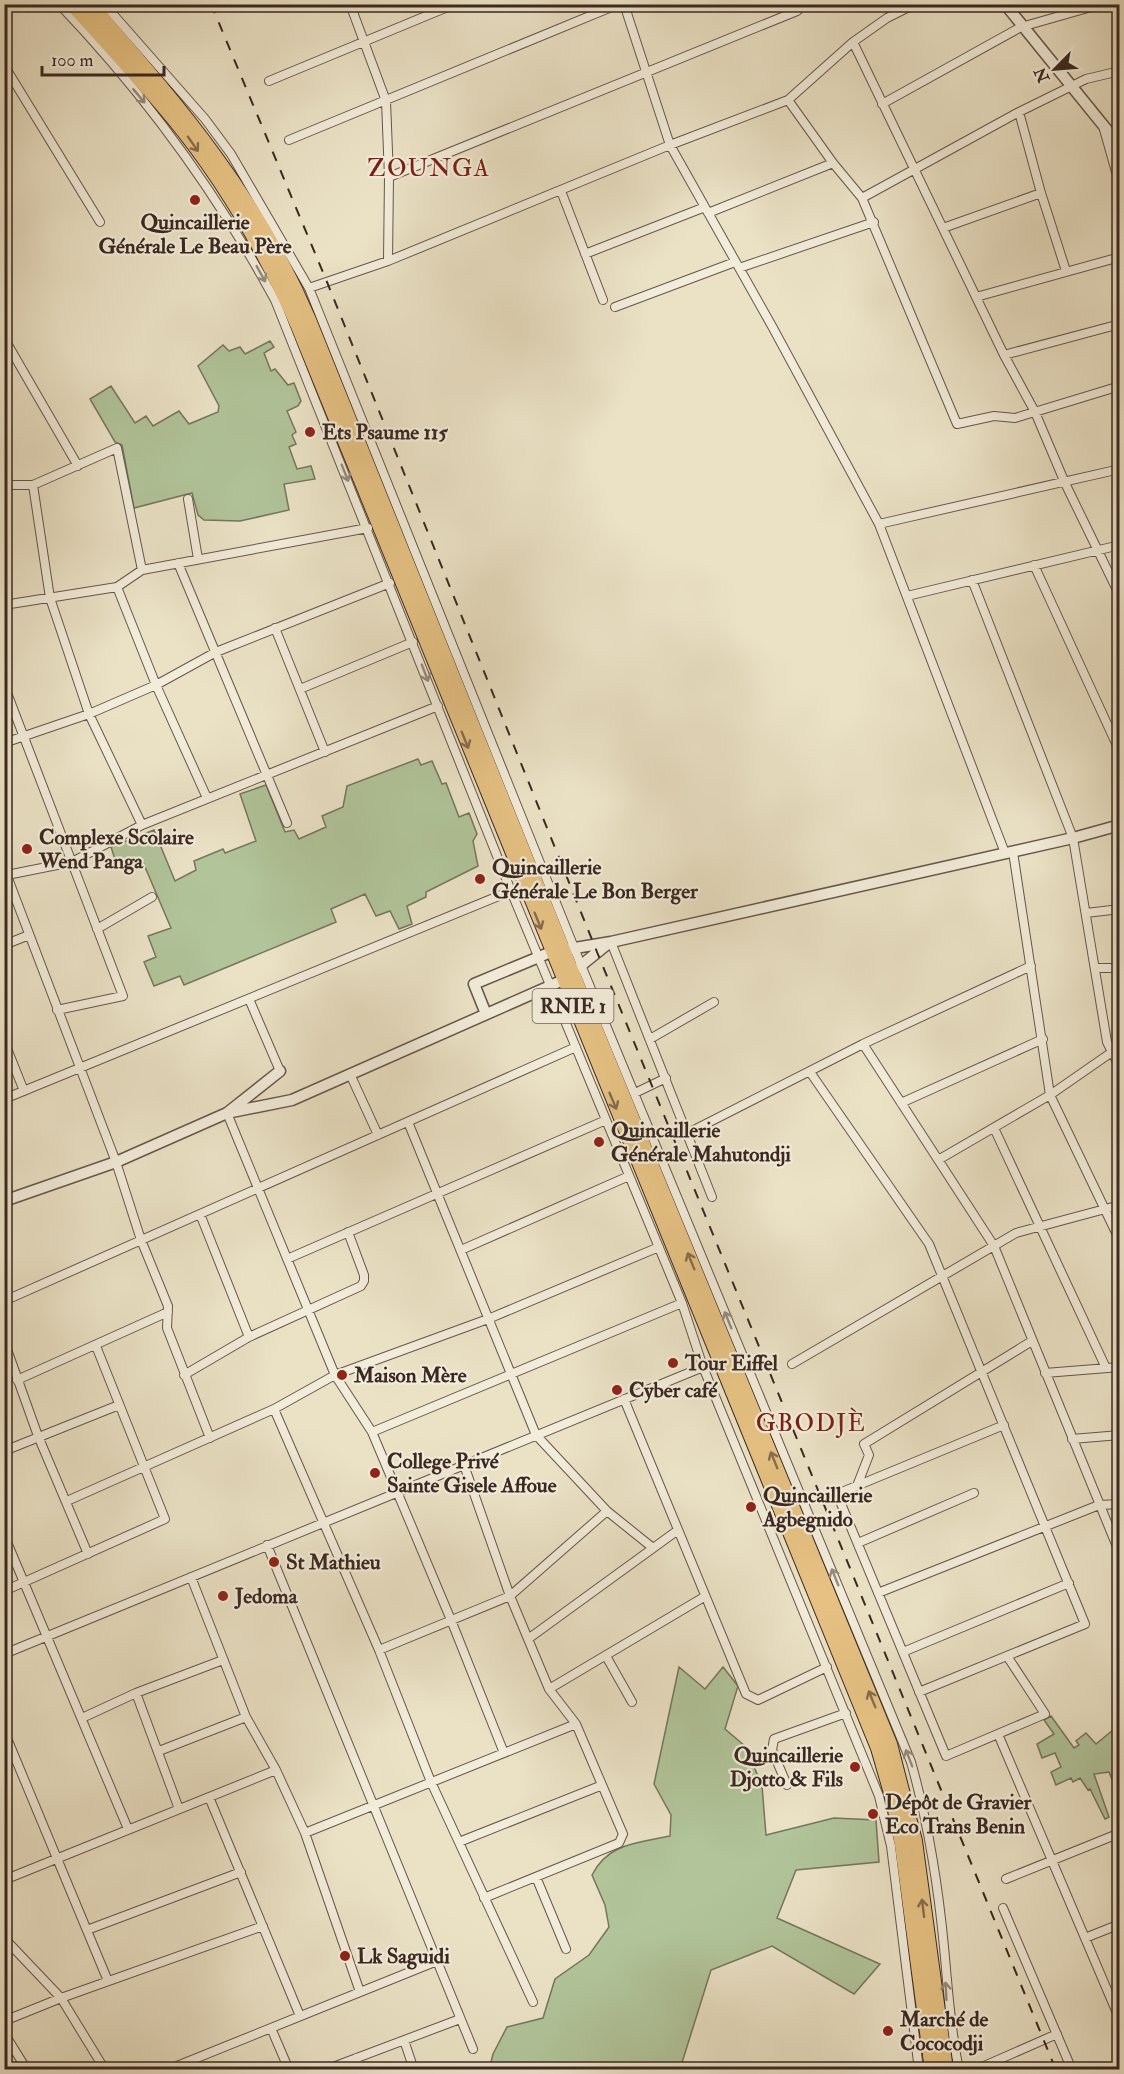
<svg xmlns="http://www.w3.org/2000/svg" width="1124" height="2074" viewBox="0 0 1124 2074" font-family="'IM FELL Double Pica',serif">
	<style>
		.green { fill: #b1c49a; stroke: #76765e; stroke-width: 1.5 }
		.lines { fill: none; stroke-linecap: round; stroke-linejoin: round }
		.minor-casing { stroke: #66564b; stroke-width: 10 }
		.tertiary-casing { stroke: #66564b; stroke-width: 13 }
		.trunk-casing { stroke: #3a2822; stroke-width: 16 }
		.minor { stroke: #f2ecda; stroke-width: 8 }
		.tertiary { stroke: #f2ecda; stroke-width: 10 }
		.trunk { stroke: #e6c183; stroke-width: 14 }
		.rail { stroke: #3a2822; stroke-width: 2; stroke-dasharray: 10 10; stroke-linecap: butt }
		.oneway { stroke: #968a7e }
		.oneway2 { stroke: #876d4e }
		.poi-dot { fill: #8f2418; stroke: #f2ecda; stroke-width: 2 }
		.labels { text-anchor: middle; stroke-width: 4.5; stroke-linejoin: round; paint-order: stroke }
		.shield { fill: #f2ecda; stroke: #716359; stroke-width: 1.5 }
		.shield-label { font-size: 20px; font-weight: bold; fill: #3a2822 }
		.poi-label { font-size: 21px; font-weight: bold; fill: #3a2822; stroke: #f2ecda; text-anchor: start }
		.quarter-label { font-size: 24px; letter-spacing: 1.5px; fill: #7a1f14; stroke: #f2ecda }
	</style>
	<rect width="100%" height="100%" fill="#ebe2c6"/>
	<filter id="stains"><feTurbulence type="fractalNoise" baseFrequency=".00333" numOctaves="4"/><feColorMatrix values="0 0 0 0 .2 0 0 0 0 .09 0 0 0 0 .02 0 0 0 .5 -.17"/></filter>
	<radialGradient id="worn" r=".72"><stop offset=".6" stop-color="#630" stop-opacity="0"/><stop offset="1" stop-color="#630" stop-opacity=".3"/></radialGradient>
	<path class="green" d="M270,341L274,347L264,353L271,371L275,369L288,385L294,383L301,401L298,406L287,411L296,432L292,435L296,444L289,447L297,469L311,466L315,479L284,484L289,510L240,521L204,520L198,515L192,493L134,508L122,445L115,442L90,399L111,386L135,423L146,416L153,426L179,411L189,424L218,412L219,406L198,366L223,345L229,351L240,347L245,354Z
		M418,759L421,765L432,761L442,784L446,783L459,817L469,813L477,834L473,841L478,866L426,892V897L407,906L412,924L399,929L390,911L376,916L365,894L331,909L336,922L184,985L180,976L154,986L144,962L156,957L148,936L171,928L142,860L118,869L111,847L154,830L175,881L196,870L194,861L223,849L225,853L256,841L240,794L266,785L285,832L294,830L299,839L326,827L322,816L343,807L347,786Z
		M679,1667L705,1689L723,1667L738,1686L725,1729L746,1747L762,1786L766,1835L834,1818L876,1820L879,1862L796,1870L777,1918L880,1964L854,1994L772,1946L711,1970L680,2069L489,2070L493,2054L507,2027L543,2018L555,1979L589,1955L609,1927L605,1905L592,1875C608,1843 638,1843 670,1836L671,1815L654,1784Z
		M1051,1716L1074,1748L1079,1745L1076,1741L1086,1733L1096,1744L1119,1725V1796L1109,1772L1094,1774L1109,1817L1105,1819L1090,1789L1088,1790L1080,1778L1073,1782L1071,1778L1056,1785L1051,1772L1061,1767L1055,1753L1042,1758L1037,1744L1054,1734L1044,1720Z"/>
	<g class="lines">
		<g class="minor-casing">
			<path id="minor" d="M59,4C144,93 217,193 275,300L511,891L682,1303L703,1367L879,1796L891,1846L919,2070
				M104,4L205,119L231,154L309,288L581,965L911,1762C928,1822 938,1884 944,1947C948,1988 950,2028 959,2070
				M350,4L386,101L389,177L388,261
				M624,4L670,145L773,328L879,524L1005,853
				M853,42L1004,355L1035,412L1065,483L1120,596
				M4,65L100,222
				M269,81L455,4
				M788,100L833,163L862,198L957,424L994,416L1015,418L1120,386
				M882,104L1021,27L1102,4
				M1019,112L1041,193L1066,271
				M1103,126L1120,186
				M289,140L619,4
				M389,177L797,11L805,4
				M561,191L603,300
				M862,198L1019,112L1086,79L1120,71
				M708,213L833,163
				M943,228L1041,193
				M585,254L705,207
				M739,268L874,222
				M309,288L388,261L670,145L788,100L853,42L887,18L915,4
				M976,297L1120,257
				M615,307L735,262
				M8,345L78,466
				M1004,355L1120,324
				M4,485H33L117,448L142,570
				M33,485L50,598L89,714L142,825
				M188,499L198,559
				M879,524L1120,469
				M178,563L287,823
				M1034,565L1120,752
				M972,580L1073,838L1107,1042L1120,1068
				M117,587L156,685L207,798
				M907,596L1120,545
				M4,605L117,587L142,570L368,528
				M275,628L325,752
				M4,685L123,996L57,1010
				M300,689L413,642
				M4,743L89,714L156,685L216,652L390,583
				M1013,852L1050,1095L1120,1241
				M4,868L116,1162L141,1240L168,1306L167,1328L210,1438
				M7,875L72,862L142,825L438,706
				M1086,913L1120,909
				M97,929L152,897
				M611,942L712,1197
				M4,945L29,935
				M1096,968H1120
				M249,999L280,1071
				M650,1039L714,1002
				M4,1041L24,1091
				M863,1044L994,1246L1120,1554
				M810,1072L929,1244L1085,1624L919,1692
				M350,1074L378,1135
				M635,1093L666,1078
				M4,1099L511,891
				M901,1103L1043,1039
				M227,1113L335,1375L372,1432L451,1620L504,1753
				M408,1122L536,1435L607,1511L653,1548
				M994,1128L1106,1368
				M686,1134L863,1044L1031,966
				M938,1160L1050,1095L1112,1052
				M200,1214L249,1337
				M461,1250L629,1176
				M287,1259L606,1120
				M4,1301L576,1047
				M4,1341L38,1436L88,1554
				M792,1364L1016,1233L1120,1205
				M1045,1373L1120,1367
				M184,1375L249,1337L361,1286L364,1281V1275L348,1232
				M17,1380L168,1312
				M624,1399L746,1694L758,1700L827,1667
				M274,1409L379,1650L431,1782L533,2002
				M1004,1425L837,1494L946,1756L1045,1714L1007,1656
				M372,1432L682,1303
				M1072,1439L1120,1435
				M4,1451L119,1405
				M464,1465L510,1596L549,1689L576,1724L623,1834L619,1843L484,1898
				M857,1486L869,1455L864,1444L1032,1341
				M67,1501L274,1409L335,1375L488,1319L659,1247
				M4,1535L128,1829
				M858,1543L974,1493
				M267,1545L473,2049
				M191,1577L246,1717L276,1770L305,1833L360,1992
				M4,1591L165,1519L96,1346
				M878,1593L1099,1505L1120,1504
				M528,1639L678,1530
				M379,1650L510,1596L607,1511
				M903,1652L1069,1583
				M4,1654L703,1367
				M606,1656L632,1702
				M549,1689L704,1597
				M136,1693L179,1809
				M82,1718L136,1693L223,1660
				M4,1731L108,1981
				M998,1734L1120,2020
				M159,1751L246,1717
				M787,1785L772,1750L774,1739L846,1713
				M209,1797L300,2016
				M305,1833L576,1724
				M459,1842L600,1786
				M536,1877L566,1949
				M1006,1879L1120,1833
				M4,1880L276,1770
				M1003,1908L1072,2070
				M87,1930L241,1872
				M4,1938L61,1998L105,2070
				M1085,1938L1120,1924
				M4,2021L61,1998L263,1926
				M271,2028L289,2070
				M4,2033L27,2070
				M404,2040L414,2070
				M356,2058L361,2070
				M167,2070L437,1961
				M325,2070L460,2019
				M975,2070L1057,2034"/>
		</g>
		<g class="tertiary-casing">
			<path id="tertiary" d="M1005,4L1120,146
				M486,1014L474,984L551,952L611,942L1073,838L1120,825
				M227,1113L292,1100L550,986L563,980L610,942
				M4,1201L116,1162L227,1113L280,1071"/>
		</g>
		<g class="trunk-casing">
			<path id="trunk" d="M72,4C106,42 141,79 173,118C224,180 266,253 298,326L878,1748L893,1800L902,1845L932,2070
				M90,4C179,107 255,193 309,320L572,972L890,1744L915,1841L946,2070"/>
		</g>
		<use href="#minor" class="minor"/>
		<use href="#tertiary" class="tertiary"/>
		<use href="#trunk" class="trunk"/>
		<path class="rail" d="M211,4L327,282L597,952L1056,2070"/>
	</g>
	<defs><path id="oneway-shaft" d="M-6 0H5M1.5-3L5.5 0L1.5 3" fill="none" stroke-width="1.6" stroke-linecap="round" stroke-linejoin="round" transform="scale(1.5)"/></defs>
	<g class="oneway">
		<use href="#oneway-shaft" transform="translate(139 96) rotate(50)"/>
		<use href="#oneway-shaft" transform="translate(261 274) rotate(61)"/>
		<use href="#oneway-shaft" transform="translate(345 473) rotate(68)"/>
		<use href="#oneway-shaft" transform="translate(425 673) rotate(69)"/>
		<use href="#oneway-shaft" transform="translate(728 1320) rotate(-112)"/>
		<use href="#oneway-shaft" transform="translate(835 1577) rotate(-112)"/>
		<use href="#oneway-shaft" transform="translate(909 1758) rotate(-111)"/>
		<use href="#oneway-shaft" transform="translate(946 1991) rotate(-93)"/>
	</g>
	<g class="oneway2">
		<use href="#oneway-shaft" transform="translate(193 144) rotate(55)"/>
		<use href="#oneway-shaft" transform="translate(465 740) rotate(68)"/>
		<use href="#oneway-shaft" transform="translate(538 921) rotate(68)"/>
		<use href="#oneway-shaft" transform="translate(613 1101) rotate(67)"/>
		<use href="#oneway-shaft" transform="translate(691 1261) rotate(-112)"/>
		<use href="#oneway-shaft" transform="translate(774 1460) rotate(-112)"/>
		<use href="#oneway-shaft" transform="translate(872 1699) rotate(-112)"/>
		<use href="#oneway-shaft" transform="translate(923 1908) rotate(-97)"/>
	</g>
	<g class="poi-dot">
		<circle cx="195" cy="200" r="6"/>
		<circle cx="310" cy="432" r="6"/>
		<circle cx="27" cy="849" r="6"/>
		<circle cx="480" cy="879" r="6"/>
		<circle cx="599" cy="1142" r="6"/>
		<circle cx="673" cy="1363" r="6"/>
		<circle cx="342" cy="1375" r="6"/>
		<circle cx="617" cy="1390" r="6"/>
		<circle cx="375" cy="1473" r="6"/>
		<circle cx="751" cy="1507" r="6"/>
		<circle cx="274" cy="1562" r="6"/>
		<circle cx="223" cy="1596" r="6"/>
		<circle cx="855" cy="1767" r="6"/>
		<circle cx="873" cy="1814" r="6"/>
		<circle cx="345" cy="1956" r="6"/>
		<circle cx="888" cy="2031" r="6"/>
	</g>
	<g class="labels">
		<rect class="shield" x="532.5" y="989" width="81" height="34" rx="4.5"/>
		<g class="shield-label">
			<text x="573" y="1013">RNIE 1</text>
		</g>
		<g class="poi-label">
			<text x="195" y="229" text-anchor="middle">Quincaillerie<tspan x="195" dy="24">Générale Le Beau Père</tspan></text>
			<text x="322" y="439">Ets Psaume 115</text>
			<text x="39" y="844">Complexe Scolaire<tspan x="39" dy="24">Wend Panga</tspan></text>
			<text x="492" y="874">Quincaillerie<tspan x="492" dy="24">Générale Le Bon Berger</tspan></text>
			<text x="611" y="1137">Quincaillerie<tspan x="611" dy="24">Générale Mahutondji</tspan></text>
			<text x="685" y="1370">Tour Eiffel</text>
			<text x="354" y="1382">Maison Mère</text>
			<text x="629" y="1397">Cyber café</text>
			<text x="387" y="1468">College Privé<tspan x="387" dy="24">Sainte Gisele Affoue</tspan></text>
			<text x="763" y="1502">Quincaillerie<tspan x="763" dy="24">Agbegnido</tspan></text>
			<text x="286" y="1569">St Mathieu</text>
			<text x="235" y="1603">Jedoma</text>
			<text x="843" y="1762" text-anchor="end">Quincaillerie<tspan x="843" dy="24">Djotto &amp; Fils</tspan></text>
			<text x="885" y="1809">Dépôt de Gravier<tspan x="885" dy="24">Eco Trans Benin</tspan></text>
			<text x="357" y="1963">Lk Saguidi</text>
			<text x="900" y="2026">Marché de<tspan x="900" dy="24">Cococodji</tspan></text>
		</g>
		<g class="quarter-label">
			<text x="429" y="176">ZOUNGA</text>
			<text x="811" y="1431">GBODJÈ</text>
		</g>
	</g>
	<rect width="1124" height="2074" fill="none" stroke="#ebe2c6" stroke-width="24"/>
	<rect x="6" y="6" width="1112" height="2062" fill="none" stroke="#3a2822" stroke-width="3"/>
	<rect x="12" y="12" width="1100" height="2050" fill="none" stroke="#3a2822" stroke-width="1.5"/>
	<g transform="translate(1055 69) rotate(245)" stroke="#f2ecda" stroke-width="4.5" paint-order="stroke">
	<path d="M0-4.5L10 22L0 15L-10 22Z" fill="#3a2822"/>
	<text y="-9" font-size="16" font-weight="bold" text-anchor="middle" fill="#3a2822">N</text>
	</g>
	<path d="M42 66v9h122v-9" fill="none" stroke="#3a2822" stroke-width="3"/>
	<text x="51" y="66" font-size="18" fill="#3a2822" stroke="#f2ecda" stroke-width="4.5" paint-order="stroke">100 m</text>
	<rect width="100%" height="100%" filter="url(#stains)"/>
	<rect width="100%" height="100%" fill="url(#worn)"/>
</svg>
